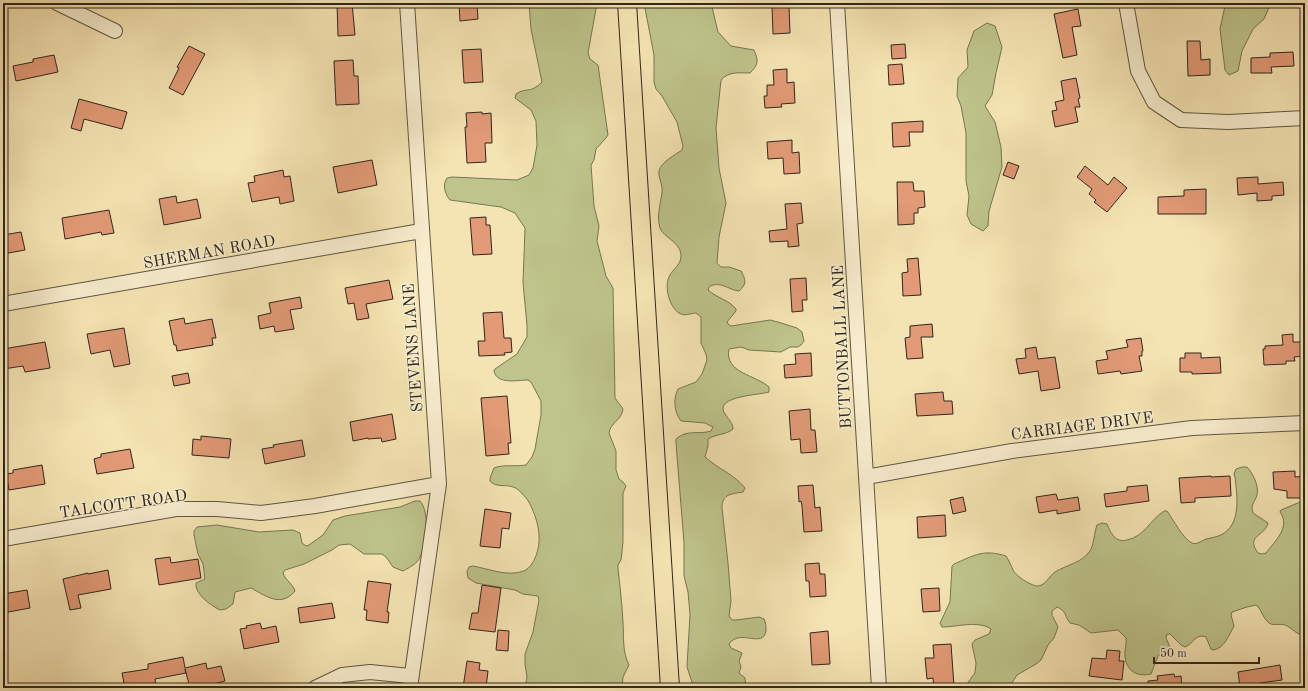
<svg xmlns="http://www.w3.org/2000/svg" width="1308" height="691" viewBox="0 0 1308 691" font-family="'Old Standard TT',serif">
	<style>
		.green { fill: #bec48b; stroke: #767654 }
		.building { fill: #e29a77; stroke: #2f271d }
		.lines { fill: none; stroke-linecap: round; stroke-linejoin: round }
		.minor-casing { stroke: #605642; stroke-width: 16 }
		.major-casing { stroke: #2f271d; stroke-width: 20 }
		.minor { stroke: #f8edce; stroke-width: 14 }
		.major { stroke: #f5e4b3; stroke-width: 18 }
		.labels { text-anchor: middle; stroke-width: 3; stroke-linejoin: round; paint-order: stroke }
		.street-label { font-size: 16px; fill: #2f271d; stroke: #f8edce }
	</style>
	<rect width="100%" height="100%" fill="#f5e4b3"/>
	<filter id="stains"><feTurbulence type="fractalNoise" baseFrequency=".005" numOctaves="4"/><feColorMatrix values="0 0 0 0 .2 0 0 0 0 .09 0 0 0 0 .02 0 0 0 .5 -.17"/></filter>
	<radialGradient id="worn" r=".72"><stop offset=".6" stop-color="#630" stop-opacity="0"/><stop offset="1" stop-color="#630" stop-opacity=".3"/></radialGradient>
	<path class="green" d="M529,3H597L588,53L590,59L598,65L608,135L606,138L596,149L594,160L591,165L594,206L599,226L597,241L606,276L613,288L615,398L623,409C622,420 610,423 609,433L616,451V470L619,479L623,482L626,486L623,493V542L621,560L618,565V569C620,586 622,604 623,622C624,637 622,651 629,665L623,677L622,688H525L527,677L525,664V654L533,632L539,600L538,596L523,594L515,590L476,583L468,578L467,571L469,567L473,566C489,569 508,577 524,571C535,566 540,547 539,536C539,525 533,508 527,499C523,495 518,488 513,487C506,484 496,488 490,481V478L494,468C503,464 516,467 526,465L532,457L535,449L541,415V401L531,382L528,380C518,380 497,385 494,371L495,369L517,354L527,337V325L523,283L525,228L515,213L501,207L450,200C445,194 442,185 447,178L452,177L517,180L529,175L533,168L537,145L536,121L531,110L515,98L516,94C526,87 530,94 542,82L531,29Z
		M644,3H711L718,32L731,46L754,50C759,61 758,65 750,73C739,73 729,71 721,80L716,128L719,168L726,203L719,237L717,263L721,267H729L741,271C746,280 747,284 739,291C729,290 719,280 709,287L708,290C717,298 729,300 736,309V311L727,322L728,324L731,326L770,320L778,322L797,328L802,332L804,341L801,345L798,347H790L781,352L749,350L741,347L729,349C724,373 756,375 769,387V392C759,395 722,396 723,409C724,416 733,421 733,429C726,435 716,434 708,439V446L705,457C717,468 735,475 745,488L743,492C731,494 722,494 722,508L728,563L731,601L729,616L732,620H736L759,617L764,619C766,623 766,626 766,631C763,649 740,628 729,644L731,648L742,653L739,661L741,667L739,673L745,678L746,688H694L687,667L690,614L688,592L684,576V543L676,443V439C687,429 698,435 711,431L713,427L705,423L681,421C674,412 673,399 678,389L696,382L702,374L707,360L706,354L701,343V317L696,313C692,313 685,316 681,314C670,310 664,287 669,277C673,268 682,265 681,254C679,241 664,238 660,228C656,216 661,203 662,192C663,185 658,177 659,171C661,162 675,155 682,150L683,146L677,122L662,96L656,89L654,82V55Z
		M1225,3H1271L1264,19L1253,29L1242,51L1238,71L1229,75L1225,70L1220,29L1225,6Z
		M987,23L995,26L1002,47L996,73L992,95L985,106L995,122L1001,147L1002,167L989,211L988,226L983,231L971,224L967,215L969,196L966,181V133L961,106L957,96L958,78L968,67L967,50L974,31Z
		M1242,467H1247C1253,474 1259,485 1257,495C1255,502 1250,505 1253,513L1268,523C1265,537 1245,535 1258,553L1262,554L1266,553C1275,541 1291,527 1280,512L1281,510L1305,500V634C1296,636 1293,628 1285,625C1279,623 1271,627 1267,621C1262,616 1262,610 1256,605L1247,607L1232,612L1231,615L1234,626C1229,635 1224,649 1213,650L1211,649L1206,637L1203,636C1194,636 1193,644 1185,647L1181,645L1170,634H1167L1166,638L1170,647L1169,649L1158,656L1151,674C1138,677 1127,672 1125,657C1124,651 1127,644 1126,638L1118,630L1091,633L1079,625L1070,623C1065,617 1066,610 1057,607L1052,611V615L1058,627L1054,638L1048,645L1041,660L1036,664L1017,675L1009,688H964L975,673L976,663L972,644L975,640L989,634L991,629C978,620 957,627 942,627L940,623L950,602L952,566L954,564C975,555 983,549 1006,556C1009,561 1011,565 1013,570C1017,577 1029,584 1036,586C1045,587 1049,576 1055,572C1066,565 1082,563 1090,551C1094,545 1094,533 1097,525L1102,523L1107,524C1111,533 1115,543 1127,540C1145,536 1149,521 1164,511H1167C1173,519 1183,539 1192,543C1197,545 1201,541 1206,539C1211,538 1216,537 1221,535C1242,524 1237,496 1235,477L1234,474L1236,469Z
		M415,501H420C430,512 427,544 420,557C417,564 410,567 403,571L393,567L386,557L382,554H364L350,544L339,545L332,550L304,564L285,570L283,573C285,580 293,584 295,591C281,608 266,596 251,588L235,592L233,604L226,609L220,610C210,605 195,594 196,583L205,579L203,564L198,554L194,535V531L197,527L217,525L259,532L293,530L300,533L302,543L306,546L309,545L323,535L333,520L345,516L400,507Z"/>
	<path class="building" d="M337,3H352L355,35L338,36Z
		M459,3H477L478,19L460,21Z
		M789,6L790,33L773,34L772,7Z
		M1078,9L1081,26L1072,27L1077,55L1063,58L1054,14Z
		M1187,41H1200L1201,60L1210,59V75L1188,76Z
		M905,44L906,58L892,59L891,45Z
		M189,46L205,54L183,95L169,88L179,68L177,67Z
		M481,49L483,82L464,83L462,50Z
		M1293,52L1294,66L1271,67L1272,73H1251V58L1270,57V53Z
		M54,55L58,72L16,81L13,66L33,62V59Z
		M353,60L354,76H358L359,104L336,105L334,61Z
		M902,64L904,84L889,85L888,65Z
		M787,69V83L794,82L795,103L781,104L782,107L765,108L764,96H767V85H774L773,70Z
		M1076,78L1080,98L1078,99L1080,107H1075L1078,122L1055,127L1052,111L1057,110L1055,102L1064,100L1061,81Z
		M79,99L127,112L122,129L84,119L81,131L71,128Z
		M482,112V114L491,113L492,143H485L486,162L467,163L465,127H467L466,113Z
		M923,121V132H909L910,146L893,147L892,123Z
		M792,140V153L799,152L800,173L784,174L783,158L768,159L767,142Z
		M372,160L377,185L338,193L333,167Z
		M1008,162L1019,166L1014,179L1003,175Z
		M1085,166L1108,185L1114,177L1127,188L1107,212L1094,202L1096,200L1089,194L1092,189L1077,177Z
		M283,170L284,177L290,176L294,201L280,204L279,197L252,202L248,183L255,182L254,176Z
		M1258,177V184L1283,182L1284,195L1272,196V200L1257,201V193L1238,195L1237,178Z
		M897,182H913L914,191H924L925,207L918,208V213H914V224L898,225Z
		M1206,189V214H1158V197L1184,196V190Z
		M176,196L177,203L197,199L201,218L164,225L159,199Z
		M801,203L803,223L797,224L799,246L788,247V241L770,242L769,231L787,229L785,204Z
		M109,210L114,233L102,235L101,232L65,239L62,218Z
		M486,217V225H490L492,254L473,255L470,218Z
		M21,232L25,250L3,254V235Z
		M918,258L921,295L903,296L902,273L908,272L907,259Z
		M806,278L807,300H802L803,311L792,312L790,279Z
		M389,280L393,299L366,304L369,318L357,320L354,303L348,304L345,288Z
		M300,297L302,308L290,310L294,329L275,332L274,326L260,329L258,316L271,313L269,303Z
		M502,312L504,338H511L512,352L504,353L505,355L479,356L478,341H485L483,313Z
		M184,318L185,324L212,319L216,338H212L213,345L177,351L176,345H174L169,321Z
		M932,324L933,337H921L923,358L907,359L905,338L910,337V326Z
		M124,328L130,364L114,367L110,350L91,354L87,334Z
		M1293,334V342H1305V356L1294,357L1295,361H1286V364L1264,365L1263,349H1265V346L1283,345L1282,335Z
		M1141,338L1143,351H1142V356H1139L1142,371L1121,374L1120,371L1098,374L1096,361L1108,359L1106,351L1128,347L1126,340Z
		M45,342L50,368L25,372L23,366L3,369V349Z
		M1036,347L1038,359L1055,357L1060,388L1041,391L1038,371L1019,374L1016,359L1026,358L1025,349Z
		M811,353L812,376L785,378L784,365L796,364L795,354Z
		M1185,353H1201V358L1220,357L1221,373L1192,374V372H1180V358H1185Z
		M188,373L190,383L174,386L172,376Z
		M943,392L944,401H952L953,414L917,416L915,394Z
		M507,396L511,443H508L509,454L486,456L481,398Z
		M810,409L811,430H815L817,452L801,453L800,439L791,440L789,411Z
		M392,414L396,439L382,442L381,438L368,439V438L353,441L350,422Z
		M201,436L231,439L229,458L192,455L193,439L201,440Z
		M302,440L305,456L265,464L262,449L274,447L273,445Z
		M130,449L134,468L97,474L94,459L101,457V454Z
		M42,465L45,484L9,490L6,474L13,473V470Z
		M1295,471V477L1305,476V490H1303V496H1301V498H1287V491L1274,489L1273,472Z
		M1211,476V477L1230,476L1231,496L1195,498V502L1181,503L1179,478Z
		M813,485L815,508L820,507L822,531L804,532L802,506L801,501L799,502L798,486Z
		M1147,485L1149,501L1106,507L1104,494L1127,491V487Z
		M1056,494L1058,500L1078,497L1080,510L1057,514V510L1039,513L1036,497Z
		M963,497L966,511L953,514L950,500Z
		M485,509L511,513L509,529L502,528L500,548L480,546Z
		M945,515L946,536L918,538L917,517Z
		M170,557L171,563L198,559L201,578L159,585L155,559Z
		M819,563L820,574H825L826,596L810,597L809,581H806L805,564Z
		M108,570L111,589L78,595L81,608L70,610L63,579L88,573V574Z
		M368,581L391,584L387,612H389L388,623L366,620L367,610H364Z
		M482,585L501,588L495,632L469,629L472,613H478Z
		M939,588L940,611L923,612L921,589Z
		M27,590L30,608L3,613V594Z
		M332,603L335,618L300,623L298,608Z
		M260,623L262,629L276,626L279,642L244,649L240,629L247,628L246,626Z
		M498,630L509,631L508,651L496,650Z
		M828,631L830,664L812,665L810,633Z
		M951,644L954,686H947V688H934L933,678L927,679L925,658H934L933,645Z
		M1107,650L1120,651L1119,661H1124L1122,680L1089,676L1092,658L1106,659Z
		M183,657L185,668L206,663L207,669L221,666L225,681L199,688H190L185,669L186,673L155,679L156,688H125L122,673L148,669V664Z
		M467,661L480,663L479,670L488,671L486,688H463Z
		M1280,665L1282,680L1260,683L1261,687L1240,688L1238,672Z
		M1174,674L1175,677L1181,676L1182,688H1148V681L1158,680L1157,676Z"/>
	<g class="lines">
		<g class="minor-casing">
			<path id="minor" d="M57,3L115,31
				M407,3L439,484L410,688
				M837,3L879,688
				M1126,3L1138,71L1154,102L1181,120L1228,122L1305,118
				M3,304L421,231
				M866,477L1012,451L1192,428L1305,423
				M3,539L176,509H217L261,513L315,506L439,484
				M315,688L342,675L370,672L410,676"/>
		</g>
		<g class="major-casing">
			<path id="major" d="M627,3L670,688"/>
		</g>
		<use href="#minor" class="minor"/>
		<use href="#major" class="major"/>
	</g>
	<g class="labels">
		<g class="street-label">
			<text transform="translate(209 251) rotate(-10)" y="6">SHERMAN ROAD</text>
			<text transform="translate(841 347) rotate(-93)" y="6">BUTTONBALL LANE</text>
			<text transform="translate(412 348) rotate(-94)" y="6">STEVENS LANE</text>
			<text transform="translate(1082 425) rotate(-7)" y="6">CARRIAGE DRIVE</text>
			<text transform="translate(123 503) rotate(-8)" y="6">TALCOTT ROAD</text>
		</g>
	</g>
	<rect width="1308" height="691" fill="none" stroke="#f5e4b3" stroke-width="16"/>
	<rect x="4" y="4" width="1300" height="683" fill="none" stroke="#2f271d" stroke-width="2"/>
	<rect x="8" y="8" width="1292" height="675" fill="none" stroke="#2f271d"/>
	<path d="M1154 657v6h105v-6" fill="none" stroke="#2f271d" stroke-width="2"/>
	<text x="1160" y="657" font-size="12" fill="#2f271d" stroke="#f8edce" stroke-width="3" paint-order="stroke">50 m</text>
	<rect width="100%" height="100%" filter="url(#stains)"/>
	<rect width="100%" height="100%" fill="url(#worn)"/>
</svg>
